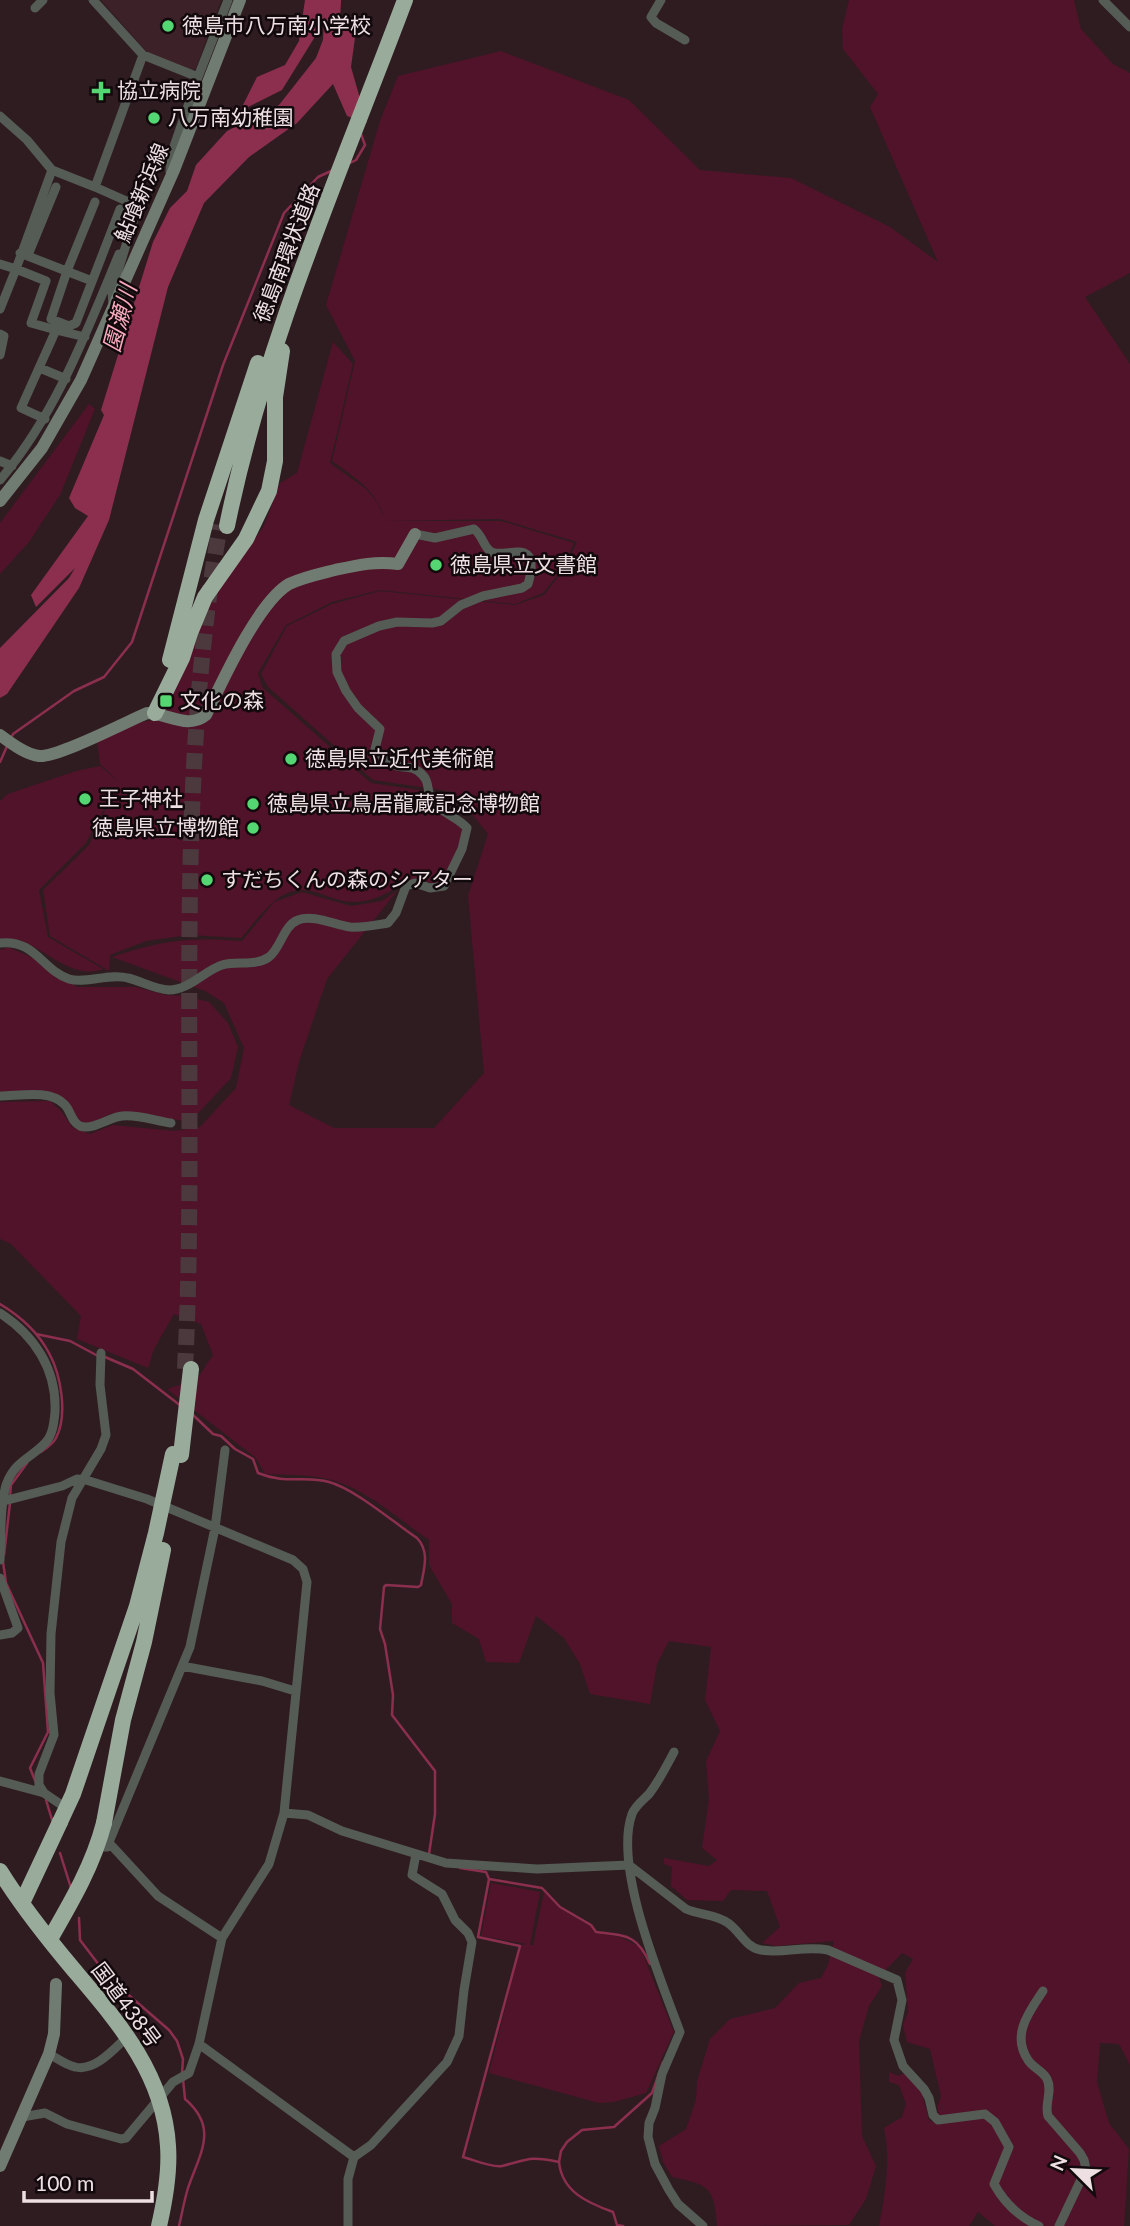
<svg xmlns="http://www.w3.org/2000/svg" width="1130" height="2226" viewBox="0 0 1130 2226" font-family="Lato,'Noto Sans JP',sans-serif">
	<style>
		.built { fill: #3c2228 }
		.green { fill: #501329 }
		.water { fill: #8c2f4e }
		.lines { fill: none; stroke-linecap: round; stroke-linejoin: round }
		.stream { stroke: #8c2f4e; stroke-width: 2.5 }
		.river { stroke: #8c2f4e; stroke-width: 16 }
		.highway-tunnel { stroke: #4c393e; stroke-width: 16; stroke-dasharray: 16 8; stroke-linecap: butt }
		.street { stroke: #545c55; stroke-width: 9 }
		.secondary { stroke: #707c71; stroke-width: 12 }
		.highway { stroke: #99ac9b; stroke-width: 16 }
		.highway-bridge { stroke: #99ac9b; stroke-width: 16 }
		.poi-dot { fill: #54d672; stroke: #11090b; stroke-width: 2.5 }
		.labels { text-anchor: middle; stroke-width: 5; stroke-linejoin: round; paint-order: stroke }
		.poi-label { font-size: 21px; fill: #eddfe2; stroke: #11090b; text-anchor: start }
		.street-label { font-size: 21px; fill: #eddfe2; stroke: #11090b }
		.water-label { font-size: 23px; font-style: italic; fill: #f9aabe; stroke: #11090b }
	</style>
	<rect width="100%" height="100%" fill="#2f1c21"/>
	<path class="built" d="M101,0H221L196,68L190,71L148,53Z"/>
	<path class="green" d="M849,0H1074L1081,29L1113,64L1130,73V273L1085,297L1130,364V2065L1119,2044L1100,2043L1097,2082L1109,2123L1129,2149L1124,2226H995L978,2212L969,2226H879C885,2194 891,2160 884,2128L902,2117L906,2104L899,2085L889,2082V2072L899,2076L905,2072L921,2090L929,2120L935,2123L976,2118L938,2115V2105L941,2096L930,2049L907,2042L903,2025L908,2012L905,1973L913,1959L902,1953L879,1977L882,1986L869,2006L859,2041L862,2136L876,2166L866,2199L849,2225L717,2226C714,2187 710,2185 672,2177L663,2162L659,2146L686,2129L696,2100L697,2081L710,2039L730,2019L775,2008L799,1983L821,1978L828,1965L834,1941L776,1946L762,1943L780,1927L767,1891L731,1890L723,1901L687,1900L671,1886L672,1867L664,1864V1858L709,1866L717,1860L702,1848L709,1799L706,1761L720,1731L705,1700L711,1647L669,1641L657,1664L650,1704L590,1694L580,1664L564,1638L536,1616L519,1663L486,1662L479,1639L452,1623V1604L429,1565V1540C401,1521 373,1495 341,1483C318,1474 289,1475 265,1474L256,1458L167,1389L197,1379L213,1355L201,1324L174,1314L154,1349L148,1368L77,1339L81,1316L11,1244L0,1239V1102L50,1101L62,1112L72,1127L90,1134L113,1125L175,1131L200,1127L236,1088L244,1048L224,1003L205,991L112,957C162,940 190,937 242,941L274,902L302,892L351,906L382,901L397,891L327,979L299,1062L289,1105L334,1128H434L484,1073L468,896L488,834L454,792L373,780L268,687L261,674L287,626L332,604L380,591L515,605L544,595L562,572L577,542L500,519L385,521H501L574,543L561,571L543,593L515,604L380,590L332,602L286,625L258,673L262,687L371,783L426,791L458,823L463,833L457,854L443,880L433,884L418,878C395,886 378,903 352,902C336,902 320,891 304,890C277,888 257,920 241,938L189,935L146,941L110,955L109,971L50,936L43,890L89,845L117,785L86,843L39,890L48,937L103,969C74,980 47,951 22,941C16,939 7,939 0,939V801L8,794L76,771L100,766L119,782L100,764L97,740L127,725L158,719L201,614L264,526L280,483L297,473L333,342L353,364L330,463L366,489L377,502L384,517C375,489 355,478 332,461L355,361L326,305L380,121L398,76L501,51L629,100L700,170L791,178L890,227L938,262L870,107L878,94L843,49L842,29Z
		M89,404L95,409L60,495L29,542L0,574V523Z
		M8,947L33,958L77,987H136L166,995L185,996L209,1002L228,1023L238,1047L231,1078L190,1122L126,1112L110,1114L89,1125L81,1123L63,1098L45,1092L0,1093V950Z
		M491,1883L540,1892L530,1945H533L544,1892L559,1908L590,1926L595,1933L620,1937L640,1947L674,2032L646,2093L614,2102L599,2103L489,2073L521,1945L527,1944L481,1936Z"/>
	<path class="water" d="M305,0H341L340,8L327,10L321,27L282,90L240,111L257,77L285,65L299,41Z
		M358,16L351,67L367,123L347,116L333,84L297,123L249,157L204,203L168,287L109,520L79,588L7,694L0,698V648L69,578L75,568L36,607L31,595L88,516L75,508L69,498L104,415L101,410L153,242L170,208L187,191L196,165L227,131L279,105L316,58L331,19Z"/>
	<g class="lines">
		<path class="stream" d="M350,163L356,160L365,145L361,134
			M11,738L13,734L74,691L104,677L132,642L223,365L284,213L318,177L331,171
			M0,762L8,744
			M0,1304C20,1316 38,1332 49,1353C61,1375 68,1415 56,1438C53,1444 47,1448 41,1452
			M36,1334L70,1341L98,1356
			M105,1357L133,1369L181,1406
			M192,1414L213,1434L221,1436L235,1449L253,1459L258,1473C287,1485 303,1475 329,1482C355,1489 393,1522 417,1538C430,1552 424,1568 421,1585L418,1587L386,1585L384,1587L380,1629L385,1644L393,1695L392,1715L435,1771V1814L429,1854
			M10,1496L11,1485L27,1463
			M4,1555L10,1503
			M3,1562L6,1583L43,1663L48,1732L30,1768L36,1783
			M46,1800L53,1823
			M60,1853L71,1888
			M460,1868L486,1872L489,1879L478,1937L520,1946L463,2157C474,2160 492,2168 502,2166C529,2159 530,2156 559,2162C562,2192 588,2203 613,2212L617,2225L623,2226
			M489,1879L542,1888L560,1907L591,1925L596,1932C626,1936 637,1934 650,1964
			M79,1918L80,1940L109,1978L169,2030L177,2041L183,2059L182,2073
			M559,2162L561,2151L567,2142L582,2130L614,2127L652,2093L663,2062
			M179,2226C182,2214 184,2201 188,2188C200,2153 219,2128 185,2099L183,2079"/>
		<path class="river" d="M331,40L333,0"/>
		<path class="highway-tunnel" d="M185,1369C199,1088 171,804 220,525"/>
		<path class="street" d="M93,0L143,55
			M661,0L651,17L656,23L685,40
			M1103,0L1130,27
			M35,8L43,0
			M198,77L228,0
			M0,116L27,140L52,170L95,187
			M95,202L67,271L51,319L69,326L76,323L120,209
			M20,253L92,281
			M28,255L56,187
			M0,264L16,269L52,170
			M113,305L112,291L136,212L131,203L95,187L143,55L198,77L171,155L170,172
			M0,309L16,269L46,281L31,323L56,330L21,408L45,419
			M56,330L85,337
			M0,334L4,336L0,355
			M40,368L66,379
			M0,461L12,466
			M0,480C56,414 86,333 119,254
			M0,943C35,939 42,970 69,979C85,984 110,973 128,978C141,981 154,989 169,990C189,990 204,971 222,965C237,960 255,967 269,957C281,948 283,926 298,920C313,914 335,925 350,927C363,928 376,925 388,923L396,913L406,886L415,883L430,888L444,886L462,849L467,828C457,816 440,813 432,800C425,789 432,781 418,771C410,765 406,769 397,766C388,764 382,756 375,749L380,729L358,708L346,691L337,672L336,654L344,641L379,626L397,622L432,623L441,621L461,605L483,596L522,588L528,584C543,533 502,561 490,551C483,546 483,536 474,529L435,538L415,534
			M0,1096C19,1096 49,1089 64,1104C71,1110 71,1122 80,1126C92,1131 110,1117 122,1116C137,1114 156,1121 171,1123
			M0,1313C34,1335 57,1369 55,1412C54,1422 53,1434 46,1442C32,1458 15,1460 6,1485C0,1508 1,1535 0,1560
			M0,1502L62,1486L77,1479L86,1480L147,1499L293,1560L303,1569L307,1582L284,1813L269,1864L222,1938L199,2044L189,2073L173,2082L126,2138L121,2139L67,2124L45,2113L22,2117
			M0,1578L18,1628L12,1633L0,1635
			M182,1666L262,1681L295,1691
			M674,1752C666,1767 659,1781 649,1794C643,1800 635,1806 632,1814C613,1867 661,1980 680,2032L662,2074L655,2108L649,2123L648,2137L655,2164L669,2190L678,2204L703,2226
			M0,1781L44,1793L63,1806
			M44,1793L39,1785V1774L54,1735L50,1693L51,1634L61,1542L72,1498L101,1449L106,1435L100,1385L101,1353
			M284,1813L308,1815L342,1831L446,1863L537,1869L629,1865L686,1909C699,1915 716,1914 728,1923C740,1931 745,1947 761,1950C783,1954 806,1945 828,1950L897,1980L902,2000L894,2040L903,2066L924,2089L929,2098L933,2115L938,2120L985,2114L995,2122L1009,2147L994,2184C1005,2204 1019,2217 1039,2226
			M104,1847L112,1846L158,1896L222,1938
			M107,1847L190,1647L215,1528L225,1450
			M1043,1991C1029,2012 1011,2035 1028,2060C1033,2068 1043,2071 1047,2079C1053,2091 1044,2104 1048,2116L1080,2153L1084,2160L1086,2169L1059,2226
			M199,2044L354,2157
			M49,2054C57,2058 66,2065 75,2067C95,2072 115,2048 128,2036
			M348,2226V2179L354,2157L371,2145L447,2062L459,2036L464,1990L472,1942L468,1933L455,1920L442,1894L412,1875L416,1854"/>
		<path class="secondary" d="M0,501L42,448L81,380L174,170L240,0
			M0,735C11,743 25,754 39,756C57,758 126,722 147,713C167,713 188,730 206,715C222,682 258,602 289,584C304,577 319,574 335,570C358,565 375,561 398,564L415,534
			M0,2166L49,2054L54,2034L56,1984"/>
		<path class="highway" d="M227,526C264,344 340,173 405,0
			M170,660L206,520L258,363
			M155,713L182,658L190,633L205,597L246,539L269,491L275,461V397L282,351
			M181,1455L191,1369
			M0,1871C21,1905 48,1939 74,1970C118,2022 164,2074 168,2146C170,2173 165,2200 159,2226
			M22,1903L60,1822
			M50,1939C72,1901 93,1865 104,1823"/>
		<path class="highway-bridge" d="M60,1822L73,1794L137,1606L156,1533L173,1454
			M104,1823L123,1720L144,1642L163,1550"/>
	</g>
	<g class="poi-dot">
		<circle cx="168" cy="26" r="7"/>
		<path d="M97.5 80.5h7v7h7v7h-7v7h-7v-7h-7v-7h7z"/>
		<circle cx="154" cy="118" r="7"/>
		<circle cx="436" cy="565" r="7"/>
		<rect x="159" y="694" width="14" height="14" rx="3.5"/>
		<circle cx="291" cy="759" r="7"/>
		<circle cx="85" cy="799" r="7"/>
		<circle cx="253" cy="804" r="7"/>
		<circle cx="253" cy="828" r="7"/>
		<circle cx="207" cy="880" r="7"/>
	</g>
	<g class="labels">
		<g class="poi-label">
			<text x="182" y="33">徳島市八万南小学校</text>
			<text x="117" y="98">協立病院</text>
			<text x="168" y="125">八万南幼稚園</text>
			<text x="450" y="572">徳島県立文書館</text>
			<text x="180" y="708">文化の森</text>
			<text x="305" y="766">徳島県立近代美術館</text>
			<text x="99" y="806">王子神社</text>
			<text x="267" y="811">徳島県立鳥居龍蔵記念博物館</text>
			<text x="239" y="835" text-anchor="end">徳島県立博物館</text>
			<text x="221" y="887">すだちくんの森のシアター</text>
		</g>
		<g class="street-label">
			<text transform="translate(142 193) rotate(-67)" y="7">鮎喰新浜線</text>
			<text transform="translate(287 253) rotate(-69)" y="7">徳島南環状道路</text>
			<text transform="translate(126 2005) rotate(53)" y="7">国道438号</text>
		</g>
		<g class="water-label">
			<text transform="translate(120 318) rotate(-75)" y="8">園瀬川</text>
		</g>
	</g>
	<g transform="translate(1074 2170) rotate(294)" stroke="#11090b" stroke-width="5" paint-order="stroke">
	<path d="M0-5L12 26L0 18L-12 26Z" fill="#eddfe2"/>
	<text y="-10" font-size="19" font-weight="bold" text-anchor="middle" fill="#eddfe2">N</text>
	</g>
	<path d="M24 2191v10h128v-10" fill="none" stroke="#eddfe2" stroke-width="3.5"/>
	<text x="35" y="2191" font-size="21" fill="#eddfe2" stroke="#11090b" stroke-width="5" paint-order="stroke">100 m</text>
</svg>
